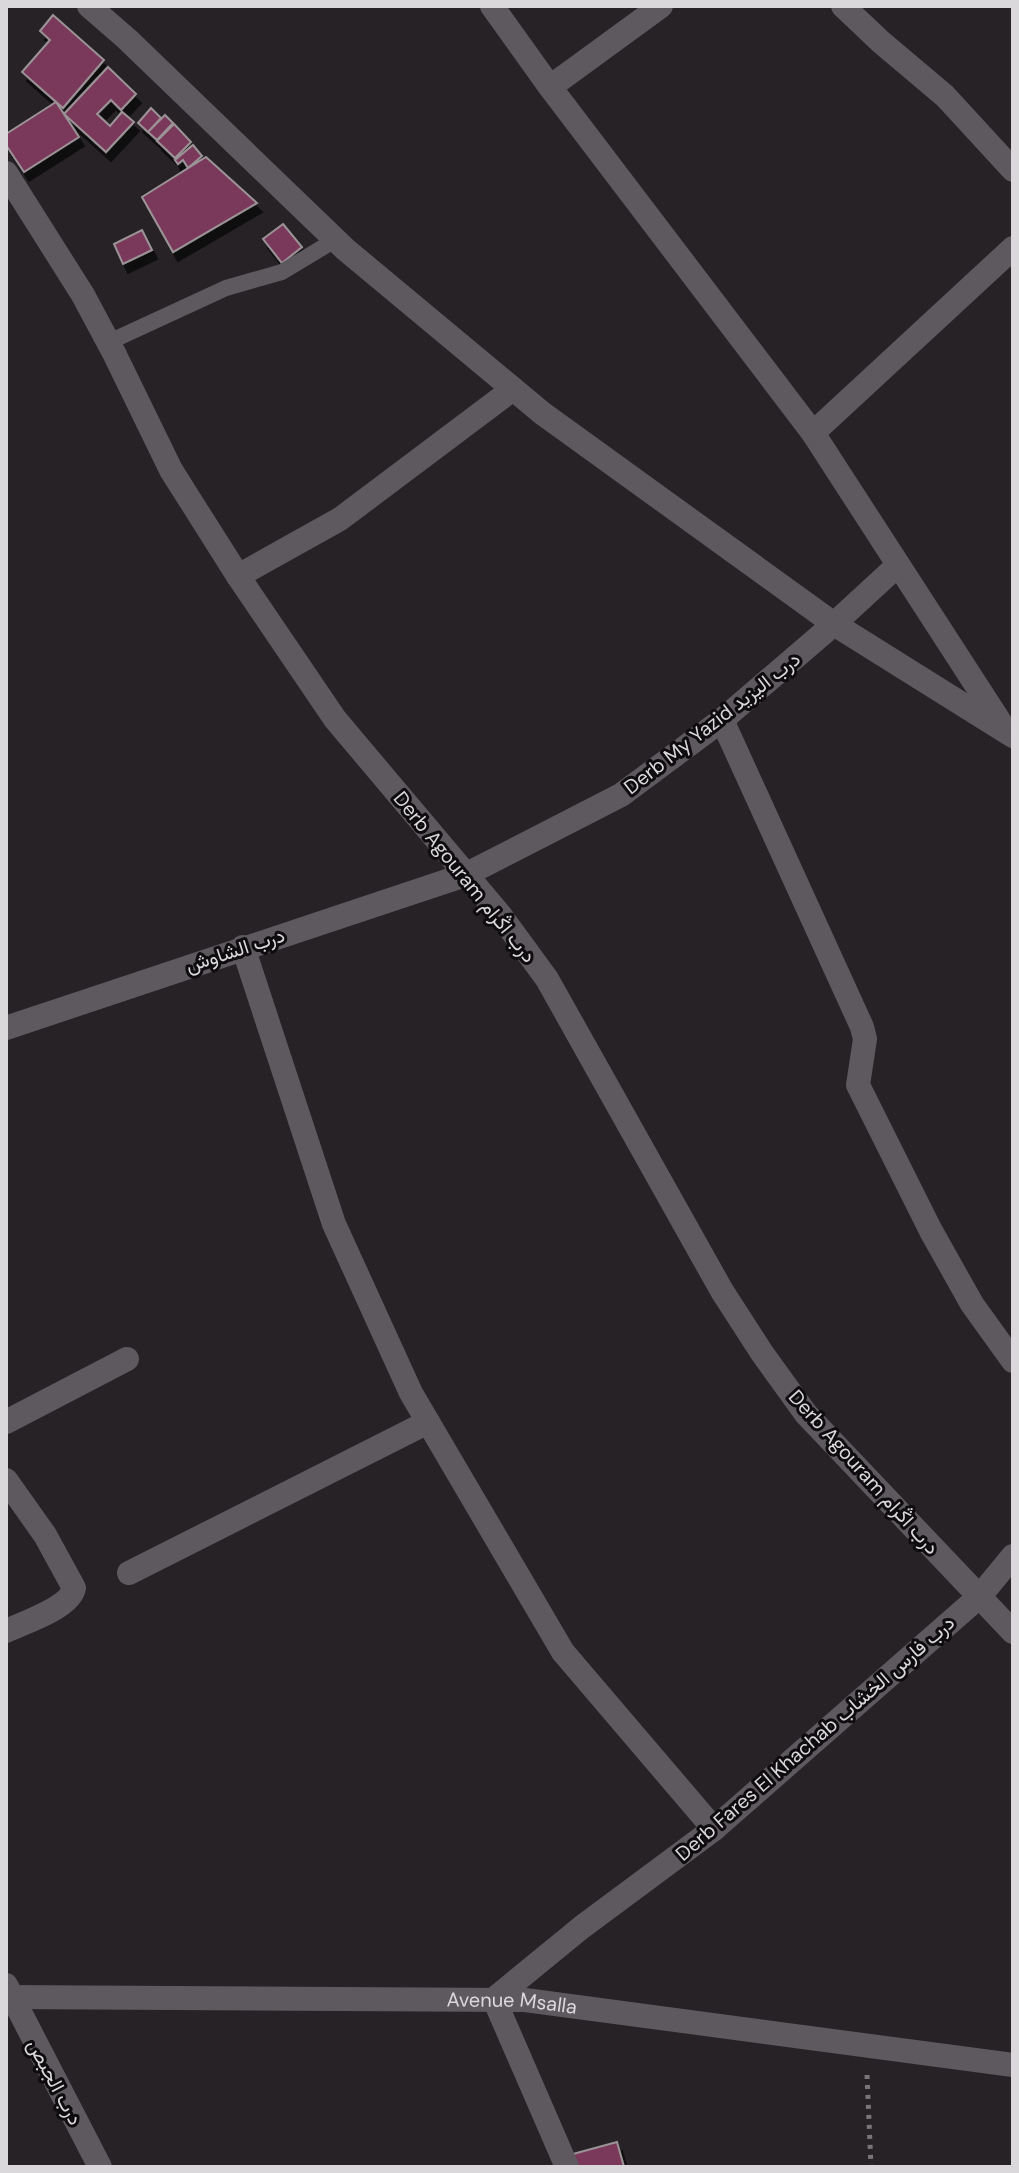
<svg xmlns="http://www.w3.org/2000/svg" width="1019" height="2173" viewBox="0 0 1019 2173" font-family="'DM Sans',Vazirmatn,sans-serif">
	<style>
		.building { fill: #7a385a; stroke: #9b9396; stroke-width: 2; filter: url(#shadow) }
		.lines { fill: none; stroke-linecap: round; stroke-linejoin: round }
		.path { stroke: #797679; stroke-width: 5; stroke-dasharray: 4 6; stroke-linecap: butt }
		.lane { stroke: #5e595e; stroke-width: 16 }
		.street { stroke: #5e595e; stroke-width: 24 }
		.labels { text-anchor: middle; stroke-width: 6; stroke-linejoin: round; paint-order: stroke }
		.street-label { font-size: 20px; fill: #dad8da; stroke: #0e0c0e }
	</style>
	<defs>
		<filter id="shadow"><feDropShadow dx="5" dy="9" stdDeviation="0" flood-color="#0009"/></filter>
	</defs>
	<rect width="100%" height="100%" fill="#262226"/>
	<path class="building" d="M53,15L104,60L63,108L22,72L50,40L40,31Z
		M108,67L136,94L121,110L111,100L97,114L110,126L122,112L134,122L106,152L64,114Z
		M56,102L79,137L24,172L6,145V134Z
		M151,108L161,118L148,132L138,123Z
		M165,115L173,123L157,140L148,132Z
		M174,124L191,142L175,158L157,141Z
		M193,145L202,156L188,168L183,160L178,164L175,160Z
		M206,157L257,203L173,252L142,197Z
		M283,224L302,247L282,263L263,239Z
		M142,230L152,250L123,264L114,244Z
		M617,2142L624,2167H577L573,2154Z"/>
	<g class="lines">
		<path class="path" d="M867,2075L871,2167"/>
		<path class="lane" d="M109,342L226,288L282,272L335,240"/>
		<g class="street">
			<path d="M89,6L127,39L345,249L542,413L834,624L1013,736"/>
			<path d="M492,6L550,87L813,433L1002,725"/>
			<path d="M843,6L881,42L945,96L1013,170"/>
			<path d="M550,87L661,6"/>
			<path d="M6,173L83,295L114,353L171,470L238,576L335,719L501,916L547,979L722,1291L762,1353L806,1414L1013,1632"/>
			<path d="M813,433L1013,248"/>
			<path d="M238,576L340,519L513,389"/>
			<path d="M722,720L862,1027L865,1039L858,1085L931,1231L972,1304L1013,1361"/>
			<path d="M243,947L334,1224L411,1393L563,1652L714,1829"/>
			<path d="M6,1028L465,875L621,795L722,720L834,624L898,565"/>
			<path d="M6,1422L127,1359"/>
			<path d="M6,1480L45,1535L74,1588C70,1608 25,1622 6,1631"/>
			<path d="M129,1573L428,1422"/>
			<path d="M6,1985L100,2167"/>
			<path id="s1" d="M6,1997L525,2000L1013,2065"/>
			<path d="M567,2167L494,1999L582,1927L714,1829L980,1596L1013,1556"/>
		</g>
	</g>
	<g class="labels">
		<g class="street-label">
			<text transform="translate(712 723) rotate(-38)" y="7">Derb My Yazid درب اليزيد</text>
			<text transform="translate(465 877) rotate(51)" y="7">Derb Agouram درب اڭرام</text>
			<text transform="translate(235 950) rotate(-18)" y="7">درب الشاوش</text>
			<text transform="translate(864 1472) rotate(48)" y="7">Derb Agouram درب اڭرام</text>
			<text transform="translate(815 1738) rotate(-41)" y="7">Derb Fares El Khachab درب فارس الخشاب</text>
			<text dy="7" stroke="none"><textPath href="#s1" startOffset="506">Avenue Msalla</textPath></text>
			<text transform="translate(55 2082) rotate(62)" y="7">درب الجبص</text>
		</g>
	</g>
	<rect width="1019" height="2173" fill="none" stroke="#dad8da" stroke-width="16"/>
</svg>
